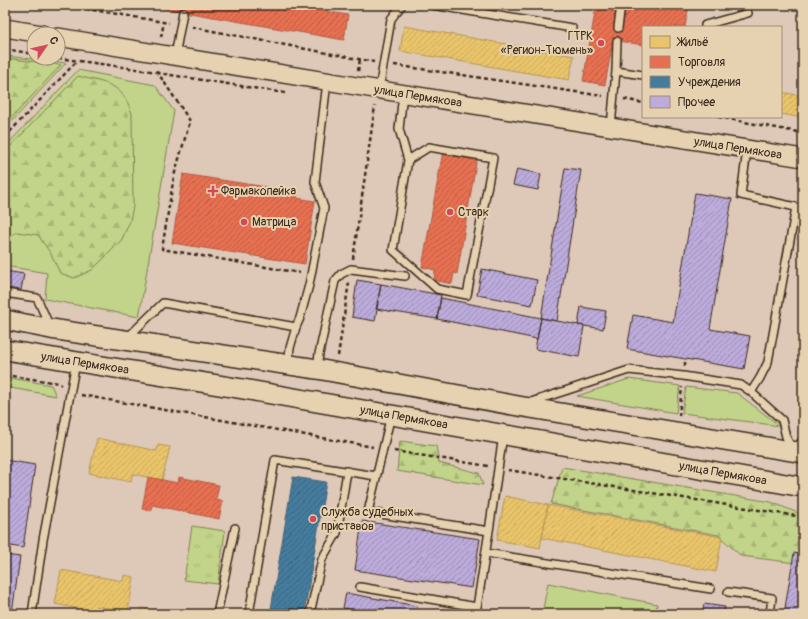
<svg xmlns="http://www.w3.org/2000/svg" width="808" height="619" viewBox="0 0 808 619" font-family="Pangolin,sans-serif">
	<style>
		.green { fill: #c2d489; stroke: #7e7f54 }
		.forest { fill: url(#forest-firs); stroke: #7e7f54 }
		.park { fill: url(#park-tufts); stroke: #7e7f54 }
		.homes { fill: url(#homes-hatch); stroke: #b59653 }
		.shops { fill: url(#shops-hatch); stroke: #b35a42 }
		.public { fill: url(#public-hatch); stroke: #426377 }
		.building { fill: url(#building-hatch); stroke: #3b2a1e }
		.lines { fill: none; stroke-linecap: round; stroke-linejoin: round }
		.service-casing { stroke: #3b2a1e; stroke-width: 10 }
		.tertiary-casing { stroke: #3b2a1e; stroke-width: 20 }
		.secondary-casing { stroke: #3b2a1e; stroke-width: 22 }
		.path { stroke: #3b2a1e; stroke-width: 2.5; stroke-dasharray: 4 3; stroke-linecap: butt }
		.service { stroke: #e6d1b0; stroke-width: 7 }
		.tertiary { stroke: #e6d1b0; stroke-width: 17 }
		.secondary { stroke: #e6d1b0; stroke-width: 19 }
		.poi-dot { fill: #d1495b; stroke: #e6d1b0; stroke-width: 1.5 }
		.labels { text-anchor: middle; stroke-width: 4; stroke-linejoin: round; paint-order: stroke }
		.poi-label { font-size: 12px; fill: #3b2a1e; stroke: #e6d1b0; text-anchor: start }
		.street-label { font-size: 12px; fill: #3b2a1e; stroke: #e6d1b0 }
	</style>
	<defs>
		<pattern id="forest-firs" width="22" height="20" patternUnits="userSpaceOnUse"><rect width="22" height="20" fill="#c2d489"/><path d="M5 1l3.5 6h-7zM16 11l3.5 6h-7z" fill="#a8b676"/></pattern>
		<pattern id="park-tufts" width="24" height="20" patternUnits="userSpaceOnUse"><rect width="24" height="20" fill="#c2d489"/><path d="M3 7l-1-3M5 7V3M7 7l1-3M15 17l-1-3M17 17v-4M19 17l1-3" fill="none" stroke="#a8b676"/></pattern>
		<pattern id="homes-hatch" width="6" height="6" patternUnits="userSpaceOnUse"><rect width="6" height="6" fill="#e9c46a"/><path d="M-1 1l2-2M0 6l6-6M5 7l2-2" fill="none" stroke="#c9a95b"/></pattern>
		<pattern id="shops-hatch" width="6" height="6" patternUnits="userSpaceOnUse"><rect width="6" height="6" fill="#e76f51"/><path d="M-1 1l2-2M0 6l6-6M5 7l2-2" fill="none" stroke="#bc5b43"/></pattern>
		<pattern id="public-hatch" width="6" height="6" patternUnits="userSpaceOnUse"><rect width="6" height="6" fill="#457b9d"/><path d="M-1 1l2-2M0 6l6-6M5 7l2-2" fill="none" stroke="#3b657f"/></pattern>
		<pattern id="building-hatch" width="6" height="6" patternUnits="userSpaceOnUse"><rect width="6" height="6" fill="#bcabdb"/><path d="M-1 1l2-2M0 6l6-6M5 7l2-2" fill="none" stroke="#9a8bb1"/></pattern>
	</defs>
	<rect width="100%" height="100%" fill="#dec9b9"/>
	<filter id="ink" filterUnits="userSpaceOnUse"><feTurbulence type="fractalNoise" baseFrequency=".025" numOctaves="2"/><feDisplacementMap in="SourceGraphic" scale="8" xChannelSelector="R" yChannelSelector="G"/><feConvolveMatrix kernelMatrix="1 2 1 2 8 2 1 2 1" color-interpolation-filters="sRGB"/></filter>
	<g filter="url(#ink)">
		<path class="green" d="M5,56L66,63L5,129Z
			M78,70L155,85L174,111L139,317L45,299L47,273L5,266V147Z
			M5,377L51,385L56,396L5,387Z
			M629,379L680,386L676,413L577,396Z
			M686,387L737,393L780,426L682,413Z
			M548,583L657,604L655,614H542Z"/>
		<path class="forest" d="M5,58L61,65L5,125Z
			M78,76C107,84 122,82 132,114L133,206L130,221L122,239L116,246L92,270L74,278L60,273L51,254L38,235L17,232L5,239V152Z
			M400,441L436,446L439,463L479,473L483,485L397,471Z
			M562,467L771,502L803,515V564L741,556L718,535L551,504Z"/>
		<path class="park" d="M192,526L225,531L218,584L184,580Z"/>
		<path class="homes" d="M404,26L574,56L569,80L400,51Z
			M781,92L803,96V118L781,114Z
			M97,438L157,451L158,445L170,447L162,480L132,474L131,482L89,473Z
			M505,496L548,505L540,548L497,540Z
			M548,505L722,537L716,572L542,538Z
			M61,570L123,581L124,575L134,577L128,611L141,613L142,608L177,614H110L111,609L96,606L95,612L55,604Z"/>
		<path class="shops" d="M144,5H288L348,15L344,40Z
			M626,5H689L685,27H643V45L613,40L605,85L583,81L596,7L618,11L615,28L621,29Z
			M443,151L477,157L457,274L454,273L452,284L434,280L435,270L422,267Z
			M183,174L298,192L297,198L315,201L305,264L172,243Z
			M148,477L178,483L179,477L219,485L216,500L223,501L219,519L152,505L151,511L142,509Z"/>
		<path class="public" d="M293,477L326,482L304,614L271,609Z"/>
		<path class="building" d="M565,168L581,170L557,321L541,318Z
			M517,169L541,174L538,190L513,185Z
			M695,193L732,199L710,329L750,336L744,369L627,349L633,315L673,322Z
			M482,269L537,280L532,305L477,295Z
			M5,271L24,274L21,290L5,288Z
			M357,280L381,284L375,321L352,317Z
			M381,284L441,295L437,319L376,309Z
			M441,298L541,318L537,339L437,319Z
			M581,307L606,311L603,329L578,325Z
			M541,318L584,326L579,357L535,349Z
			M5,460L35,465L23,548L5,545Z
			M362,521L480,539L472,588L355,570Z
			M794,553L803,555V614H784Z
			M5,555L20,557L12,613L5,612Z
			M346,593L417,606L416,614H376L343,608Z
			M704,604L725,607L724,614H702Z"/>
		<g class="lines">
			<g class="service-casing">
				<path id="service" d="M432,5L572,28
					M705,27V25L748,13
					M618,28L621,5
					M175,56L183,12
					M616,71L617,41
					M379,90L391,19L402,5
					M403,94L399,129L408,160L393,250L437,289L467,295L493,158L429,147L408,160
					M611,127L616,71L643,75
					M747,150L741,195L796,207L768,362L760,378L751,392L782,420L786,437L793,451L803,440
					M5,293L37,298L50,327
					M296,327L300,318L309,285L324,208L315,182L327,82
					M127,338L163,303L296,327L290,348L288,364
					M317,369L319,354L335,281L341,274L351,269L405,276
					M531,402L629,370L683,376L741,385L751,392
					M489,531L503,435
					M486,553L711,589
					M360,587L477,607L489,531L368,512L391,415
					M728,592L772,598L770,614
					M32,614L43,540L76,362
					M217,614L235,528
					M249,614L275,460L376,476
					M310,614L322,559L337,533L347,471"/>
			</g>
			<g class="tertiary-casing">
				<path id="tertiary" d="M5,28L42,34
					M58,37L356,86L803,158"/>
			</g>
			<g class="secondary-casing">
				<path id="secondary" d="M5,320L51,329L317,369L518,406L803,453
					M5,350L243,389L803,487"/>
			</g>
			<path class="path" d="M65,5L169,23
				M192,27L374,62
				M161,37L164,22
				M5,49L34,54
				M58,58L158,72
				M394,65L603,96
				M358,71L360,59
				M285,93L158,73L190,121L174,176L162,249L300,273
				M624,99L643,103
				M718,117L803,133
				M5,137L77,61
				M353,259L375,106
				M338,356L349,282
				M685,366V359
				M5,375L59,383L61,385
				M81,395L373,447
				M679,416L682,387
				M394,451L488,466
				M508,470L803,517"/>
			<use href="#service" class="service"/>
			<use href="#tertiary" class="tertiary"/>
			<use href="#secondary" class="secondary"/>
		</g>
	</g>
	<g class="poi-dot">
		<circle cx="601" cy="43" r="4"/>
		<path d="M211 185h4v4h4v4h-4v4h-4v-4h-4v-4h4z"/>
		<circle cx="450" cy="212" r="4"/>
		<circle cx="244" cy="222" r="4"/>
		<circle cx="313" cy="519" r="4"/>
	</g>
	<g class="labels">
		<g class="poi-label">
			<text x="593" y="40" text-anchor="end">ГТРК<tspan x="593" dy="14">«Регион-Тюмень»</tspan></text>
			<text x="221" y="195">Фармакопейка</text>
			<text x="458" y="216">Старк</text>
			<text x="252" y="226">Матрица</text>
			<text x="321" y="516">Служба судебных<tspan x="321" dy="14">приставов</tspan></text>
		</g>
		<g class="street-label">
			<text transform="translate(418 96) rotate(9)" y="4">улица Пермякова</text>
			<text transform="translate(738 148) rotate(9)" y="4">улица Пермякова</text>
			<text transform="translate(85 363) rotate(9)" y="4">улица Пермякова</text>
			<text transform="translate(404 417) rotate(10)" y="4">улица Пермякова</text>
			<text transform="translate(723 473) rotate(10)" y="4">улица Пермякова</text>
		</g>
	</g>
	<rect width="808" height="619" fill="none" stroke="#e6d1b0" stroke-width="20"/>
	<rect x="10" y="10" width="788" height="599" fill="none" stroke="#3b2a1e" stroke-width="1.5" filter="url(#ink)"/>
	<rect x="642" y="26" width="140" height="92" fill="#e6d1b0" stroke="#a28e76"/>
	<rect x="650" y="36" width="20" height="12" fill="#e9c46a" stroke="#a28e76"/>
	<text x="678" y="46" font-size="12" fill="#3b2a1e">Жильё</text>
	<rect x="650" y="56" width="20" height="12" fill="#e76f51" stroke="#a28e76"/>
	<text x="678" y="66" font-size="12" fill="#3b2a1e">Торговля</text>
	<rect x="650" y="76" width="20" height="12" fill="#457b9d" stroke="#a28e76"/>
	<text x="678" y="86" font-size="12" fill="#3b2a1e">Учреждения</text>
	<rect x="650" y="96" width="20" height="12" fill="#bcabdb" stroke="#a28e76"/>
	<text x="678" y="106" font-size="12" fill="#3b2a1e">Прочее</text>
	<g transform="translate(46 46) rotate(56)"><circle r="19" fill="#e6d1b0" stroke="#a28e76"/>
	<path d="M0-3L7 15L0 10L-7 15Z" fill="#d1495b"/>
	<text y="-6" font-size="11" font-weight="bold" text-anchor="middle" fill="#3b2a1e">С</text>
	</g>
</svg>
